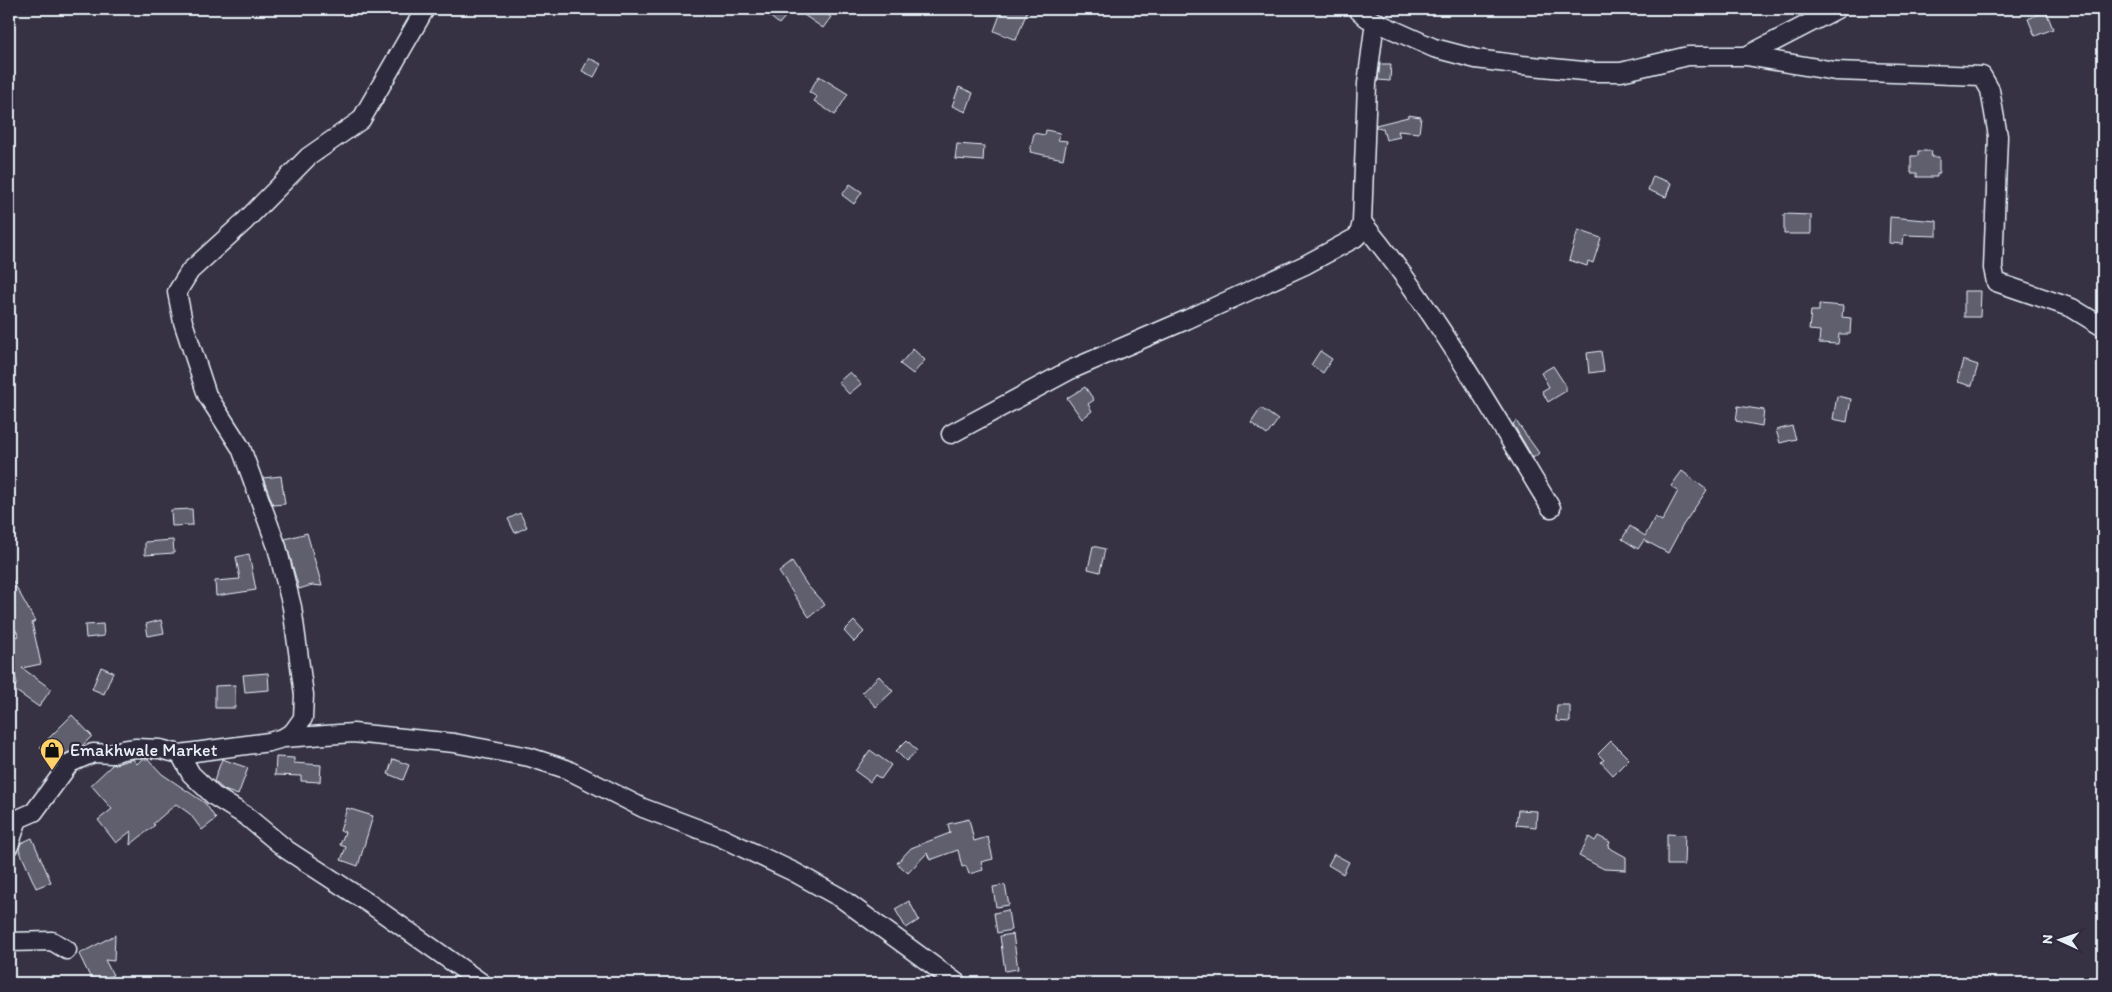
<svg xmlns="http://www.w3.org/2000/svg" width="2112" height="992" viewBox="0 0 2112 992" font-family="Itim,sans-serif">
	<style>
		.building { fill: #605e6e; stroke: #e8f1f8 }
		.lines { fill: none; stroke-linecap: round; stroke-linejoin: round }
		.minor-casing { stroke: #e8f1f8; stroke-width: 21 }
		.minor { stroke: #2f2a3d; stroke-width: 18 }
		.labels { text-anchor: middle; stroke-width: 4.5; stroke-linejoin: round; paint-order: stroke }
		.poi-label { font-size: 18px; fill: #e8f1f8; stroke: #2f2a3d; text-anchor: start }
	</style>
	<rect width="100%" height="100%" fill="#363244"/>
	<filter id="ink" filterUnits="userSpaceOnUse"><feTurbulence type="fractalNoise" baseFrequency=".02" numOctaves="2"/><feDisplacementMap in="SourceGraphic" scale="10" xChannelSelector="R" yChannelSelector="G"/><feConvolveMatrix kernelMatrix="1 2 1 2 8 2 1 2 1" color-interpolation-filters="sRGB"/></filter>
	<g filter="url(#ink)">
		<path class="building" d="M761,9H792L779,24Z
			M795,9H818L831,17L823,28Z
			M1002,9H1028L1016,40L994,31Z
			M2046,11L2053,29L2035,36L2028,19Z
			M589,58L601,64L594,77L582,71Z
			M1380,64H1391L1390,81L1378,80Z
			M819,76L848,94L835,115L814,101L817,97L809,92Z
			M959,87L973,93L966,112L952,106Z
			M1408,115L1421,117L1419,133L1398,131L1400,137L1386,140L1383,129L1376,128V125L1408,117Z
			M1046,130L1060,133L1058,140L1067,141L1063,159L1030,152L1034,133L1045,135Z
			M957,144L984,146L983,161L955,159Z
			M1918,151H1932L1931,157H1939V174H1937V177H1917V173H1911V156H1918Z
			M1653,176L1671,183L1666,197L1648,190Z
			M850,184L862,192L854,204L842,195Z
			M1784,214L1811,215V234H1784Z
			M1890,217L1937,221V236L1904,235L1903,244L1889,243Z
			M1578,230L1601,238L1593,263L1588,261L1587,266L1569,260Z
			M1964,291H1981L1980,317H1964Z
			M1819,304L1843,306L1842,317L1851,318L1850,334H1839L1838,344L1819,343L1820,331L1809,330L1811,311H1819Z
			M913,349L925,360L913,374L900,364Z
			M1320,351L1332,359L1323,373L1311,365Z
			M1601,351L1604,371L1589,373L1587,353Z
			M1963,360L1978,365L1972,386L1957,382Z
			M1553,366L1566,386V391L1548,402L1542,391L1549,387L1541,373Z
			M850,372L861,384L849,394L838,382Z
			M1085,387L1094,400L1088,404L1092,411L1082,419L1067,398Z
			M1837,396L1851,399L1847,422L1833,419Z
			M1738,406L1764,410L1762,426L1736,421Z
			M1261,408L1278,420L1267,435L1251,423Z
			M1516,421L1539,453L1533,458L1513,424Z
			M1792,426L1796,439L1780,443L1776,430Z
			M1682,471L1707,490L1683,525L1668,553L1644,540L1638,549L1622,539L1630,526L1645,536L1655,517L1662,521L1678,491L1671,486Z
			M281,476L285,504L273,505L263,478Z
			M192,509L193,525L172,526L171,510Z
			M520,513L527,527L515,533L508,519Z
			M307,533L322,586L312,585L299,589L285,539Z
			M173,540L174,553L145,555V542Z
			M1093,546L1105,549L1100,572L1088,569Z
			M249,554L256,590L216,596L215,581L240,579L236,557Z
			M792,562L807,585L825,605L809,617L779,572Z
			M9,574L35,621L32,623L41,664L22,668L51,689L39,707L13,689L17,684L9,647V638L19,636L9,618Z
			M161,620L164,633L148,636L146,624Z
			M854,621L864,632L854,642L844,631Z
			M103,624L104,636L86,638L85,625Z
			M101,667L113,672L104,694L92,689Z
			M268,673L269,690L245,692L243,675Z
			M879,676L893,691L876,707L862,692Z
			M235,685V708H215V686Z
			M1557,705H1570V722L1556,721Z
			M72,715L92,736L82,746L65,754L56,764L40,747Z
			M907,740L917,751L906,761L896,751Z
			M1611,741L1629,759L1613,775L1601,762L1604,760L1598,754Z
			M870,750L891,765L881,779L875,775L870,782L855,771Z
			M276,757L294,758V763L321,765L320,782L301,781V776L275,775Z
			M133,759L137,764L142,759H148L162,774L205,803L216,819L202,830L190,814L176,804L153,824L155,825L130,845L131,831L116,843L98,820L112,809L91,785L112,765Z
			M222,759L248,768L238,795L224,790L214,781Z
			M393,759L409,765L403,780L388,774Z
			M347,808L373,816L358,866L341,860L346,847L340,845L345,832L340,831Z
			M1518,810L1537,811L1536,827L1516,825Z
			M969,819L974,841L988,837L993,859L981,862L983,870L969,874L966,866L962,867L958,850L930,860L927,853L908,873L897,863L911,848L950,833L948,824Z
			M1667,834L1685,835L1684,865H1667Z
			M1598,836L1610,842L1608,847L1626,857V870L1604,869L1579,856L1589,837L1595,841Z
			M32,838L51,882L36,888L19,849L21,843Z
			M1334,854L1349,862L1343,874L1328,865Z
			M1005,885L1009,905L996,907L993,887Z
			M909,901L919,920L906,928L895,909Z
			M1008,910L1011,930L997,933L994,913Z
			M1013,934L1018,969L1005,971L1000,936Z
			M115,935L114,961L105,960L113,975L93,983L79,954Z"/>
		<g class="lines">
			<g class="minor-casing">
				<path id="minor" d="M1357,9L1367,18L1434,48L1476,59L1522,65L1593,72H1621L1688,56H1746L1835,71L1982,76L1990,90L1998,136L1993,268L1996,282L2072,308L2103,327
					M1746,56L1837,9
					M1362,222C1435,310 1492,411 1551,508
					M951,434L1070,370L1186,320L1305,265L1355,238L1359,234L1362,222L1367,84L1374,29L1379,23
					M284,738L353,733L454,743L529,757L566,769L643,808L720,837L794,872L841,898L957,983
					M180,754L191,774L214,796L246,816L287,850L370,904L482,983
					M9,846L18,819L34,812L70,763L93,753L112,754L122,750L136,748L160,749L180,754L269,742L283,738L293,732L303,718L304,695L292,607L277,547L241,448L207,395L183,322L177,292L190,271L245,221L308,157L361,120L425,9
					M9,942L52,941L67,950"/>
			</g>
			<use href="#minor" class="minor"/>
		</g>
	</g>
	<defs>
		<g id="shop-pin" transform="scale(1.25)"><path d="M0 17L-7.5 6A9.5 9.5 0 1 1 7.5 6Z" fill="#ffd166" stroke="#2f2a3d"/><path d="M-5-2.5h2.3a2.7 3.5 0 0 1 5.4 0H5L5.5 6h-11ZM-1.5-2.5h3a1.5 2.3 0 0 0-3 0Z" fill="#111"/></g>
	</defs>
	<g fill-rule="evenodd">
		<use href="#shop-pin" x="52" y="750"/>
	</g>
	<g class="labels">
		<g class="poi-label">
			<text x="70" y="756">Emakhwale Market</text>
		</g>
	</g>
	<rect width="2112" height="992" fill="none" stroke="#2f2a3d" stroke-width="30"/>
	<rect x="15" y="15" width="2082" height="962" fill="none" stroke="#e8f1f8" stroke-width="2" filter="url(#ink)"/>
	<g transform="translate(2060 940) rotate(273)" stroke="#2f2a3d" stroke-width="4" paint-order="stroke">
	<path d="M0-4L9 19L0 12L-9 19Z" fill="#e8f1f8"/>
	<text y="-8" font-size="14" font-weight="bold" text-anchor="middle" fill="#e8f1f8">N</text>
	</g>
</svg>
